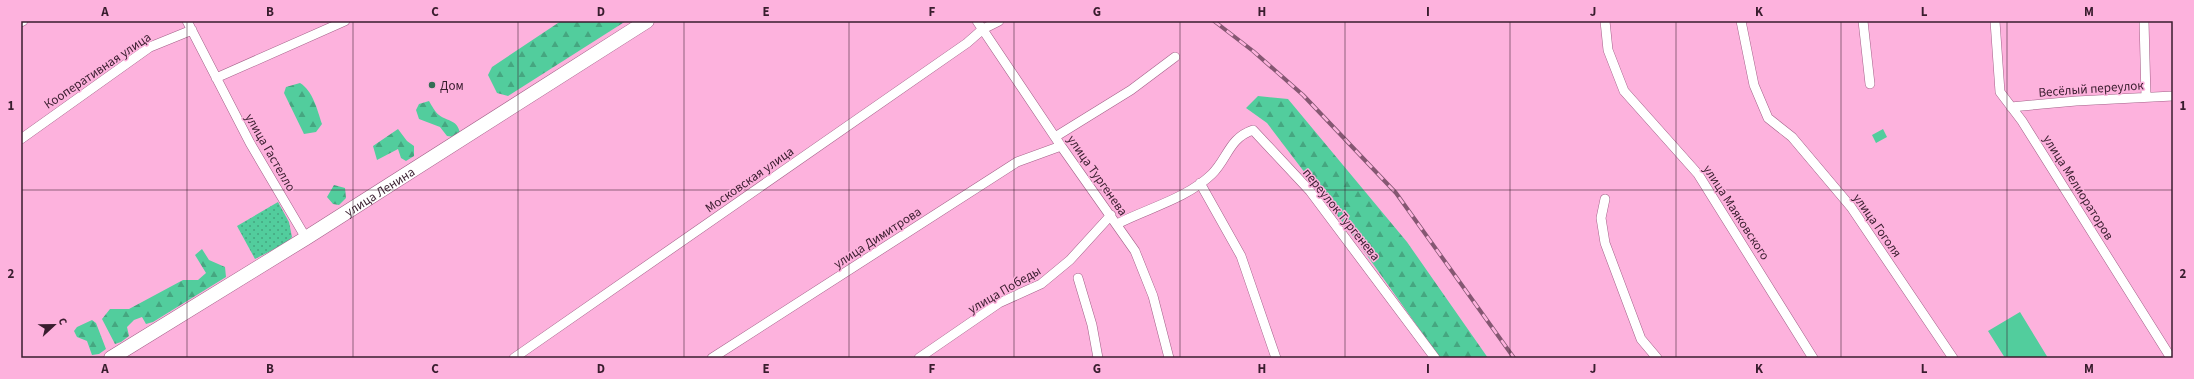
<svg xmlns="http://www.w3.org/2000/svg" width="2194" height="379" viewBox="0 0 2194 379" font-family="'Source Sans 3',sans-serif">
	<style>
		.grass { fill: url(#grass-dots) }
		.forest { fill: url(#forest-firs) }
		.green { fill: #52cd9d }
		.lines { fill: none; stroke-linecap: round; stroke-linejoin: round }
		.street-casing { stroke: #a36088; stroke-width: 10 }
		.primary-casing { stroke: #a36088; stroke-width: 15 }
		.street { stroke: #fff; stroke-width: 9 }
		.primary { stroke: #fff; stroke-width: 14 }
		.rail-casing { stroke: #855772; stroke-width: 4 }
		.rail { stroke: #fdb2dd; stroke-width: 2.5; stroke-dasharray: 8; stroke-linecap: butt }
		.grid { fill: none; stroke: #391d2e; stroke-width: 1; stroke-opacity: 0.55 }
		.poi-dot { fill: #346d55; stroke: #fdb2dd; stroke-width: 1.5 }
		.labels { text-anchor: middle; stroke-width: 3; stroke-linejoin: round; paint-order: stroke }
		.street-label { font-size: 13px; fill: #391d2e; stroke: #fdb2dd }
		.poi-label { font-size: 13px; fill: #391d2e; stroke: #fdb2dd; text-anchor: start }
		.neatline { fill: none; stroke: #391d2e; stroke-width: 1.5 }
		.grid-label { font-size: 13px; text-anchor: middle; font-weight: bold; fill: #391d2e }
	</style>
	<defs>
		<pattern id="grass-dots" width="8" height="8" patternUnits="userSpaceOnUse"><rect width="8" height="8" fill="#52cd9d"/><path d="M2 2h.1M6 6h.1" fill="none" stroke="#45a680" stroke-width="1.8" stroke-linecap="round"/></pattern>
		<pattern id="forest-firs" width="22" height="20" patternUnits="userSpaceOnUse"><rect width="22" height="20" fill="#52cd9d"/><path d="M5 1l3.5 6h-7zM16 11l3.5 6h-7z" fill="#45a680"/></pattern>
	</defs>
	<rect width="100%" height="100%" fill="#fdb2dd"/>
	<path class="grass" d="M278,202L289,222L292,237L288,242L255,259L237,226Z"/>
	<path class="forest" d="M561,21H626L508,96L497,93L488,75L492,67Z
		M300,83C313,91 317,109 322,124L316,132L304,134L284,93L286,87Z
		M1258,96L1288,99L1407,242L1488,358H1440L1356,240L1267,123L1246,108Z
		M429,101C432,106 435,112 439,115C448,122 457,119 460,133L454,137L447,136L440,127L419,119L416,110L419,104Z
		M398,129L407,141L414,146V156L406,161L401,158L398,149L377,160L373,146Z
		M334,185L345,188L346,198L339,205L333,204L327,197Z
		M202,249L209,260L225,267L226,277L153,322L146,324L142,317L134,320L127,327L129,336L121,342L115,344L102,319L110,309H129L183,280H198L206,273L195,255Z
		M92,320L96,323L106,349L99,354L92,355L87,341L77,337L74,331L77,327Z"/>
	<path class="green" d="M1883,129L1887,137L1876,143L1872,135Z
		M2020,312L2048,358H2005L1988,331Z"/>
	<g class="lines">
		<g class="street-casing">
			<path id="street" d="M187,21L250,143L306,238
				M977,21L1061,146L1135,251L1153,296L1169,358
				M1605,21L1608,50L1624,91L1698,174L1813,358
				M1741,21L1754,85L1768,118L1792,137L1851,207L1953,358
				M1863,21L1870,84
				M1995,21L2000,92L2022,121L2171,358
				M2144,21L2146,97
				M21,22L23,21
				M216,78L345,21
				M2011,107L2076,101L2173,96
				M1055,137L1131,90L1175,57
				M21,139L150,47L192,30
				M1200,183L1241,256L1276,358
				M1605,199L1601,218L1605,243L1641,339L1657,358
				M1117,224C1148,208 1186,199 1212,174C1228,158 1229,138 1253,130L1310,191L1435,358
				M1078,278L1092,325L1098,358
				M514,358L967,43L983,29L999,21
				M712,358L1017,162L1061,146
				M919,358L999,303L1041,284L1070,260L1111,215"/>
		</g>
		<g class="primary-casing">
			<g id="primary">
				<path id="s1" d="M111,358L306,238L647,21"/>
			</g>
		</g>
		<use href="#street" class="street"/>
		<use href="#primary" class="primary"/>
		<g class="rail-casing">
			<path id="rail" d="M1214,21L1253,51L1303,95L1396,193L1514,358"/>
		</g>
		<use href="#rail" class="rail"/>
	</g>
	<path class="grid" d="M187,21V358M353,21V358M518,21V358M684,21V358M849,21V358M1014,21V358M1180,21V358M1345,21V358M1510,21V358M1676,21V358M1841,21V358M2007,21V358M21,190H2173"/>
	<circle class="poi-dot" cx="432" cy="85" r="4"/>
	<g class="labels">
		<g class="street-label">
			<text transform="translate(97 70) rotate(-34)" y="5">Кооперативная улица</text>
			<text transform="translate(2091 88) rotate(-4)" y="5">Весёлый переулок</text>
			<text transform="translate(271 152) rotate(60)" y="5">улица Гастелло</text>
			<text transform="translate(1098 175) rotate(55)" y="5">улица Тургенева</text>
			<text transform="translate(749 179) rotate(-35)" y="5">Московская улица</text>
			<text transform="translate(2079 187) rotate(58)" y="5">улица Мелиораторов</text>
			<text dy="5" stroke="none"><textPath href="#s1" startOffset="316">улица Ленина</textPath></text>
			<text transform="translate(1737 212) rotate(57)" y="5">улица Маяковского</text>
			<text transform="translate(1342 214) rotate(51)" y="5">переулок Тургенева</text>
			<text transform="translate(1878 225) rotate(55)" y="5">улица Гоголя</text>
			<text transform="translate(877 237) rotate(-33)" y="5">улица Димитрова</text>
			<text transform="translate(1004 289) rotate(-30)" y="5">улица Победы</text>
		</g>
		<g class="poi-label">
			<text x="440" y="90">Дом</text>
		</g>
	</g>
	<rect width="2194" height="379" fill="none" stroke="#fdb2dd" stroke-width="44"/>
	<g transform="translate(54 325) rotate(68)" stroke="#fdb2dd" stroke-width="3" paint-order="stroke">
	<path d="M0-3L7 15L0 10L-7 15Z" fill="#391d2e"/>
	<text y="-6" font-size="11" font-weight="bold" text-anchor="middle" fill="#391d2e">С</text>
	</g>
	<rect x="22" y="22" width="2150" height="335" class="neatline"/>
	<g class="grid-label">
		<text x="105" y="16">A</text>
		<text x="270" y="16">B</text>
		<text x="435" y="16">C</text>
		<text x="601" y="16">D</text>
		<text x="766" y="16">E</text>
		<text x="932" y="16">F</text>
		<text x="1097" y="16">G</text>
		<text x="1262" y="16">H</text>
		<text x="1428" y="16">I</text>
		<text x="1593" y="16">J</text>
		<text x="1759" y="16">K</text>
		<text x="1924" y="16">L</text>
		<text x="2089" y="16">M</text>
		<text x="11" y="110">1</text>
		<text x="2183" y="110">1</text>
		<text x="11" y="278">2</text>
		<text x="2183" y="278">2</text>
		<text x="105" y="373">A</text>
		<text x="270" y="373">B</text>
		<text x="435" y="373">C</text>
		<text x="601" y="373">D</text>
		<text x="766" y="373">E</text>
		<text x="932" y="373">F</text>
		<text x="1097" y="373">G</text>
		<text x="1262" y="373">H</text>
		<text x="1428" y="373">I</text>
		<text x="1593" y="373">J</text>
		<text x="1759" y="373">K</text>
		<text x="1924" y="373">L</text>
		<text x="2089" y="373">M</text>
	</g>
</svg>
